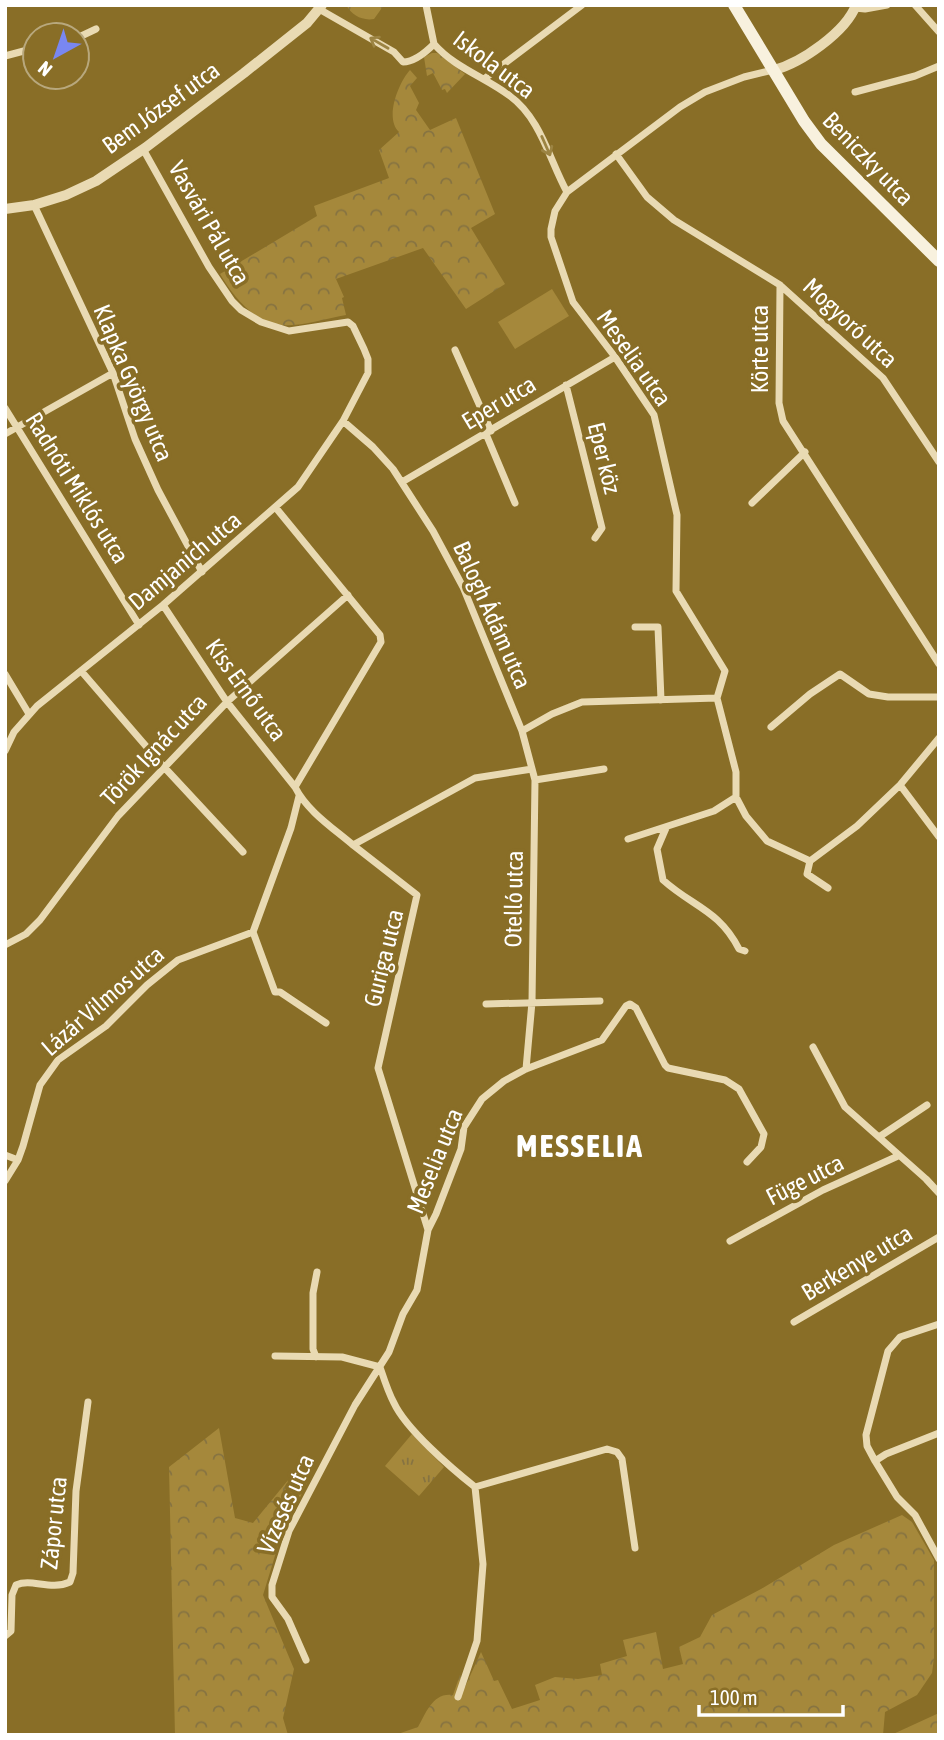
<svg xmlns="http://www.w3.org/2000/svg" width="944" height="1740" viewBox="0 0 944 1740" font-family="'Asap Condensed',sans-serif">
	<style>
		.grass { fill: url(#grass-tufts) }
		.forest { fill: url(#forest-crowns) }
		.pitch { fill: #a5883b }
		.lines { fill: none; stroke-linecap: round; stroke-linejoin: round }
		.minor { stroke: #e9dab3; stroke-width: 7 }
		.tertiary { stroke: #e9dab3; stroke-width: 10 }
		.secondary { stroke: #f8f1de; stroke-width: 12 }
		.oneway { stroke: #9c8443 }
		.labels { text-anchor: middle; stroke-width: 7; stroke-linejoin: round; paint-order: stroke }
		.street-label { font-size: 24px; fill: #fff; stroke: #896e27 }
		.district-label { font-size: 32px; font-weight: bold; letter-spacing: 2px; fill: #fff; stroke: #896e27 }
	</style>
	<defs>
		<pattern id="grass-tufts" width="24" height="20" patternUnits="userSpaceOnUse" patternTransform="scale(1.75)"><rect width="24" height="20" fill="#a5883b"/><path d="M3 7l-1-3M5 7V3M7 7l1-3M15 17l-1-3M17 17v-4M19 17l1-3" fill="none" stroke="#867341"/></pattern>
		<pattern id="forest-crowns" width="20" height="18" patternUnits="userSpaceOnUse" patternTransform="scale(1.75)"><rect width="20" height="18" fill="#a5883b"/><path d="M2 6a3 3 0 1 1 6 0M12 15a3 3 0 1 1 6 0" fill="none" stroke="#867341"/></pattern>
	</defs>
	<rect width="100%" height="100%" fill="#896e27"/>
	<path class="grass" d="M346,5H384L374,19C362,21 352,15 346,5Z
		M412,1434L444,1467L419,1496L385,1466Z"/>
	<path class="forest" d="M432,53H437L465,74L447,93L445,89L442,90L433,73L427,76L424,57Z
		M410,70L417,78L410,86L419,103L416,110L430,130L456,118L495,214L471,228L505,284L466,309L423,248L336,279L344,297L342,298L346,315C328,318 310,324 292,325C259,329 235,299 220,274L317,216L314,206L389,178L379,150L399,132C384,118 399,82 410,70Z
		M219,1428L235,1518L253,1523L289,1479L302,1473L309,1479L281,1536L263,1595L294,1669L283,1718L288,1735H175L169,1467Z
		M902,1515L912,1522L934,1560V1658L932,1673L917,1695L885,1712L883,1735H395L418,1727C426,1713 433,1692 453,1695L460,1675L465,1687L481,1652L494,1681L498,1680L512,1709L540,1700L535,1685L555,1677L578,1679L602,1675L600,1664L627,1656L623,1640L656,1632L663,1669L683,1664L679,1647L700,1637L712,1615L761,1589L834,1545Z
		M939,1713V1735H891Z"/>
	<path class="pitch" d="M552,289L569,316L515,349L498,322Z"/>
	<g class="lines">
		<path class="minor" d="M426,5L434,44
			M915,5L939,32
			M855,8L865,9L887,5
			M319,9L394,52L403,62C415,62 426,52 434,44
			M77,38L96,29
			M434,44C455,68 485,77 510,96C541,119 549,159 567,192
			M5,56L35,48
			M773,70L744,77L705,92L680,107L567,192L555,211L551,229V237L573,302L615,357L654,415L677,515L676,591L725,671L717,698L736,772V797L746,816L767,841L810,861
			M484,79L582,5
			M855,92L915,76L939,66
			M616,154L647,197L674,220L780,285L883,378L939,462
			M34,205L113,373L135,439L158,490L202,572
			M780,285L779,403L783,421L939,664
			M455,350L491,431
			M566,385L602,528L595,538
			M5,408L139,625
			M343,421L373,447L393,469L433,531L463,587L522,731L535,780L532,1002L526,1069
			M5,434L113,373
			M486,434L515,503
			M402,482L615,357
			M752,503L805,452
			M276,508L380,635L381,642L295,787
			M163,605L227,702L295,787C307,811 333,828 353,845L475,778L532,769
			M635,627H658L661,700
			M82,672L164,767L243,852
			M5,674L29,714
			M771,727L810,694L840,674L869,694L888,697H939
			M522,731L552,714L582,702L717,698
			M5,751L14,732L37,706L163,605L298,487L343,421L368,373V359L364,349L353,326L348,322L289,331L261,322L241,310L232,301L209,267L143,149
			M535,780L604,769
			M900,785L939,837
			M666,828L657,849L663,880C693,907 719,910 739,949L745,951
			M628,839L714,811L736,797
			M353,845L417,895L378,1068L428,1230
			M810,861L857,826L900,785L939,738
			M810,861L807,874L828,888
			M253,932L291,828L299,796
			M253,932L275,992H280L326,1023
			M5,945L26,934L40,920L118,816L227,702L348,595
			M486,1004L600,1001
			M813,1047L845,1107L926,1179L939,1193
			M879,1137L927,1105
			M5,1155L18,1160
			M5,1181L18,1160L23,1146L40,1085L58,1060L106,1026L147,985L178,960L253,932
			M730,1241L823,1190L898,1156
			M794,1322L939,1237
			M939,1324L900,1337L888,1351L866,1435L867,1446L875,1461L897,1497L915,1515L939,1559
			M275,1356L342,1357L380,1367
			M316,1357L313,1349V1293L317,1272
			M380,1367C384,1379 388,1392 394,1403C406,1429 451,1468 475,1487L483,1564L477,1641L458,1697
			M875,1461L886,1454L939,1433
			M475,1487L607,1449L617,1452L622,1459L635,1548
			M5,1636L11,1631L12,1595L16,1585C32,1578 50,1591 70,1582L73,1573L76,1491L88,1402
			M306,1660L288,1619L272,1597V1585L289,1531L355,1405L389,1352L403,1314L417,1290L428,1230L436,1214L461,1149L464,1127L482,1099L504,1081L526,1069L602,1040L626,1006L630,1004L636,1008L665,1065L668,1068L725,1080L739,1089L764,1134L761,1147L747,1162"/>
		<path class="tertiary" d="M774,70C801,63 846,32 856,5
			M5,209L34,205L66,195L96,181L145,148L244,73L307,23L322,5"/>
		<path class="secondary" d="M734,5L804,121L821,144L939,261"/>
	</g>
	<defs><path id="oneway-shaft" d="M-6 0H5M1.5-3L5.5 0L1.5 3" fill="none" stroke-width="1.6" stroke-linecap="round" stroke-linejoin="round" transform="scale(1.75)"/></defs>
	<g class="oneway">
		<use href="#oneway-shaft" transform="translate(379 43) rotate(-150)"/>
		<use href="#oneway-shaft" transform="translate(546 146) rotate(66)"/>
	</g>
	<g class="labels">
		<g class="street-label">
			<text transform="translate(494 65) rotate(37)" y="8">Iskola utca</text>
			<text transform="translate(161 108) rotate(-36)" y="8">Bem József utca</text>
			<text transform="translate(868 159) rotate(46)" y="8">Beniczky utca</text>
			<text transform="translate(209 223) rotate(60)" y="8">Vasvári Pál utca</text>
			<text transform="translate(850 323) rotate(43)" y="8">Mogyoró utca</text>
			<text transform="translate(760 349) rotate(-90)" y="8">Körte utca</text>
			<text transform="translate(634 358) rotate(55)" y="8">Meselia utca</text>
			<text transform="translate(133 383) rotate(67)" y="8">Klapka György utca</text>
			<text transform="translate(499 403) rotate(-31)" y="8">Eper utca</text>
			<text transform="translate(604 458) rotate(76)" y="8">Eper köz</text>
			<text transform="translate(77 488) rotate(58)" y="8">Radnóti Miklós utca</text>
			<text transform="translate(185 561) rotate(-40)" y="8">Damjanich utca</text>
			<text transform="translate(492 615) rotate(66)" y="8">Balogh Ádám utca</text>
			<text transform="translate(246 690) rotate(54)" y="8">Kiss Ernő utca</text>
			<text transform="translate(154 750) rotate(-47)" y="8">Török Ignác utca</text>
			<text transform="translate(514 899) rotate(-89)" y="8">Otelló utca</text>
			<text transform="translate(384 958) rotate(-76)" y="8">Guriga utca</text>
			<text transform="translate(103 1001) rotate(-41)" y="8">Lázár Vilmos utca</text>
			<text transform="translate(435 1161) rotate(-68)" y="8">Meselia utca</text>
			<text transform="translate(805 1180) rotate(-27)" y="8">Füge utca</text>
			<text transform="translate(857 1263) rotate(-31)" y="8">Berkenye utca</text>
			<text transform="translate(286 1504) rotate(-66)" y="8">Vízesés utca</text>
			<text transform="translate(54 1523) rotate(-84)" y="8">Zápor utca</text>
		</g>
		<g class="district-label">
			<text x="580" y="1157">MESSELIA</text>
		</g>
	</g>
	<rect width="944" height="1740" fill="none" stroke="#ffffff" stroke-width="14"/>
	<g transform="translate(56 56) rotate(220)"><circle r="33" fill="#896e27" stroke="#b8a87d" stroke-width="2"/>
	<path d="M0-5L12 26L0 18L-12 26Z" fill="#7987f1"/>
	<text y="-10" font-size="19" font-weight="bold" text-anchor="middle" fill="#ffffff">N</text>
	</g>
	<path d="M699 1705v10h144v-10" fill="none" stroke="#ffffff" stroke-width="3.5"/>
	<text x="710" y="1705" font-size="21" fill="#ffffff" stroke="#896e27" stroke-width="5" paint-order="stroke">100 m</text>
</svg>
